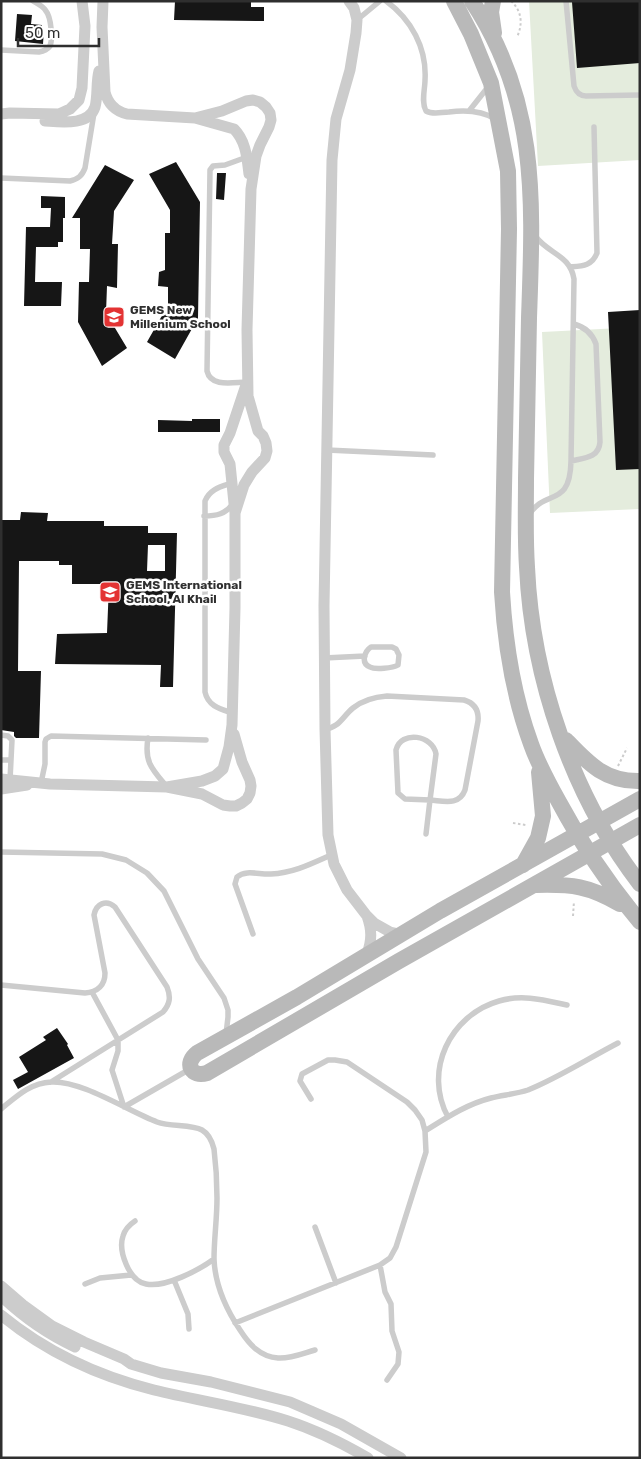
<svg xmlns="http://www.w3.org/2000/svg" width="641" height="1459" viewBox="0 0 641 1459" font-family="Rubik,sans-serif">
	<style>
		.green { fill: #e4ecdd }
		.building { fill: #161616; fill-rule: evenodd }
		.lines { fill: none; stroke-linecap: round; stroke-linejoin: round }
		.path { stroke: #ccc; stroke-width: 2; stroke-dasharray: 2.5 2.5; stroke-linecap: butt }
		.lane { stroke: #ccc; stroke-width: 5.5 }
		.street { stroke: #ccc; stroke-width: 11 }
		.secondary { stroke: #b9b9b9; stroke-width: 16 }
		.labels { text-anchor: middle; stroke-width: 5; stroke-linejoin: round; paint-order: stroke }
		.poi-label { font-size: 12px; font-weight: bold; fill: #2f2f2f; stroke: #fff; text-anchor: start }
	</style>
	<rect width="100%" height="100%" fill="#fff"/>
	<path class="green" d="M529,1H640V160L538,166Z
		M640,327V509L550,513L542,332Z"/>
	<path class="building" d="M175,1H251V7H264V21L174,20Z
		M585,1H640V63L577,68L572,2Z
		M17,14L32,15L31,24L42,25V29H44L43,44L15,41Z
		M176,162L200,202L198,318L175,359L147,342L168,305V287L158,286L159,272L165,270V233H170V210L149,174Z
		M105,165L134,180L114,211L112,244H118L117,288L107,286L106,313L127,348L102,366L78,322L79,282H89L90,249H80V218H72Z
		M217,173H226L224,200L216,199Z
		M41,196L65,197V218H63V242H58V247H36L35,282H62L61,306H24L26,227H50L51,208H41Z
		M640,310V469L616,470L608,312Z
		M192,419H220V432H158V420L192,421Z
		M21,512L48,513L47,521H104V526H148V533H177L173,687H160L161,665L55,664L57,634L107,633L109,584H72V565H59V561H19L18,671H41L39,738H16L14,736V732L1,730V520H20ZM148,545H165V571H147Z
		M57,1028L68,1044L67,1045L74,1058L18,1089L13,1080L28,1072L19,1057L46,1040L43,1037Z"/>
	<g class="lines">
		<path class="path" d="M511,1C522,11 523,24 517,37
			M618,766L627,748
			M513,823L526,825
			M573,916L574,901"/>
		<path class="lane" d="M386,1C411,19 427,48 425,80C425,89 421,102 426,111C433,115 441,112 449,112C465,110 481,110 495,119
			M566,1L574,86C576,92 579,96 586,96L640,95
			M357,20L380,1
			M1,50L39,52C44,51 47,50 50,46C53,39 51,17 46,11C43,6 38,4 33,1
			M469,111L488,87
			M247,157L225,165L213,166L210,170L207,371C211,388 234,382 247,382
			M1,178L70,181C78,179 82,176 85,168L94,113
			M570,267C582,266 592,266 597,253L594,127
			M327,450L433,455
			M571,461C584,458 599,458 600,442L596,344C592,333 585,327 574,324
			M232,483C220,487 210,489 205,501V692C208,706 220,709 232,713
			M529,515C545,488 570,509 571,461L574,279C570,255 549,254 536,237
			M204,516C217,516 225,514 233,504
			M371,647H392L396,649L399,655L398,665C393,668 375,670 370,667C360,663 365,651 371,647Z
			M324,658L365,656
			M325,729C339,728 343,716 353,708C363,700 374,697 387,696L464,700C474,703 479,710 478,721L465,790C459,806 444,801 430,800L436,754C433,735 401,730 396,750L398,793L405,799L430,800L426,834
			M1,735L8,736L12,740L10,780
			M148,738C144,762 152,769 167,787
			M1,760H11
			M41,783L45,764V742L46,739L51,736L206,740
			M1,852L102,854L126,860L147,873L164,891L198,959L224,998L228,1010V1017L226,1034
			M253,934L235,884L237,877C246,869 260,875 271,874C293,873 311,864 331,855
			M1,985L85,993C98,992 105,985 105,973L94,915C96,904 106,899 115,907L167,987C171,997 170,1004 163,1012L51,1082
			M92,992L118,1040V1051L112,1070L124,1107L190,1069
			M1,1109C16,1097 30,1083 51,1082C81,1080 128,1111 157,1122C171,1127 191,1124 202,1130C209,1134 212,1141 214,1149C216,1165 217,1182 217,1198C217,1219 214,1239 214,1259C215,1285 226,1309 240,1330C249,1344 260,1357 278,1358C290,1359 304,1353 315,1350
			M448,1117C423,1071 450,1015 499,1001C522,994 544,1000 567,1005
			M425,1131C446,1118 467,1104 491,1098C503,1095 516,1094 528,1090C558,1078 589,1058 618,1043
			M135,1221C129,1225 125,1229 123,1236C118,1251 129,1281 146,1284C165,1288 199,1270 214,1259
			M315,1227L336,1283
			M380,1265L385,1292L391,1304L392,1331L399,1352L398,1364L387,1380
			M174,1280L188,1314L189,1329
			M85,1284L100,1278L131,1275
			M235,1323L380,1265L390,1258L396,1247L426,1152L425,1131L422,1120L415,1110L407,1102L347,1062L335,1060H328L302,1074L300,1081L311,1099"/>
		<path class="street" d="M103,1L102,27L105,92C108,104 115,111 127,114L195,118L234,129C246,141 247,158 249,174
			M349,1L354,8L357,20L356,33L350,70L336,119L332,160L324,606L325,729L328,835L334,864L347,890L367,916L374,923L390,932L399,934
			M1,114L10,113L59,114L70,109L79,100L82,88L85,26L82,1
			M195,118L222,111L246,101L253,100L260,102L266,107L270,113L271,120L269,127L260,145L256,156L251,189L247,330L248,396L258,431L263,436L266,443L267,451L265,458L252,472L244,485L235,513
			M45,121C61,122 89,126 95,107C98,96 96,82 99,71
			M1,779L50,784L167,787L202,794L223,805L230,806H236L242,803L247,799L250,793L251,786L250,780L242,762L234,734
			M167,787L202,781L215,776L223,769L229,747L232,725L235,608V513L230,464L224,452V445L230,433L246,385
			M1,789L27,785
			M367,954C372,940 372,930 367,916
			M1,1286L23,1305L52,1326L84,1342L124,1359L131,1364L161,1373L211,1382L290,1402L341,1424L401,1458
			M1,1296C23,1317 47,1334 75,1347
			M1,1315C46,1352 98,1376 154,1390C199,1401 244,1407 288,1421C316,1430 342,1443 368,1458"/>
		<path class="secondary" d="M454,1L471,34L491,83L508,171L509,229L502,592C505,643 513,695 531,744C538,764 549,784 559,802C583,847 608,883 640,922
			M472,1C539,102 533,202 529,318C528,371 527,425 526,479C526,508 525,538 527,567C532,678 572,796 640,884
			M493,1L491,12L494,33
			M566,740C588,763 605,782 640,781
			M640,799L440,911L297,997L197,1053C184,1063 191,1078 207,1073L399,961L640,825
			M523,865L538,838L543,816L539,772
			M536,885C572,884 589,886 620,904"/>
	</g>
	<defs>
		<g id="school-square" transform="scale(1.125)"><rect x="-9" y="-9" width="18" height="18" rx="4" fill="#e33333" stroke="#fff"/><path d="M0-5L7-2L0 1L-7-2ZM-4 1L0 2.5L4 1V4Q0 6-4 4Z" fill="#fff"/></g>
	</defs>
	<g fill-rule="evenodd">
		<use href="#school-square" x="114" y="317"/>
		<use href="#school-square" x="110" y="592"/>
	</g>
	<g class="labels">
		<g class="poi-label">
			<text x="130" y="314">GEMS New<tspan x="130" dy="14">Millenium School</tspan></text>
			<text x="126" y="589">GEMS International<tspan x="126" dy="14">School, Al Khail</tspan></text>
		</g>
	</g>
	<rect width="641" height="1459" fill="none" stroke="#2f2f2f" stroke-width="5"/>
	<path d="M18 38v8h81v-8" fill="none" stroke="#2f2f2f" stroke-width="2.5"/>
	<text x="25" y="38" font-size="15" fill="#2f2f2f" stroke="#ffffff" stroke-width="4" paint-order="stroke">50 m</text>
</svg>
